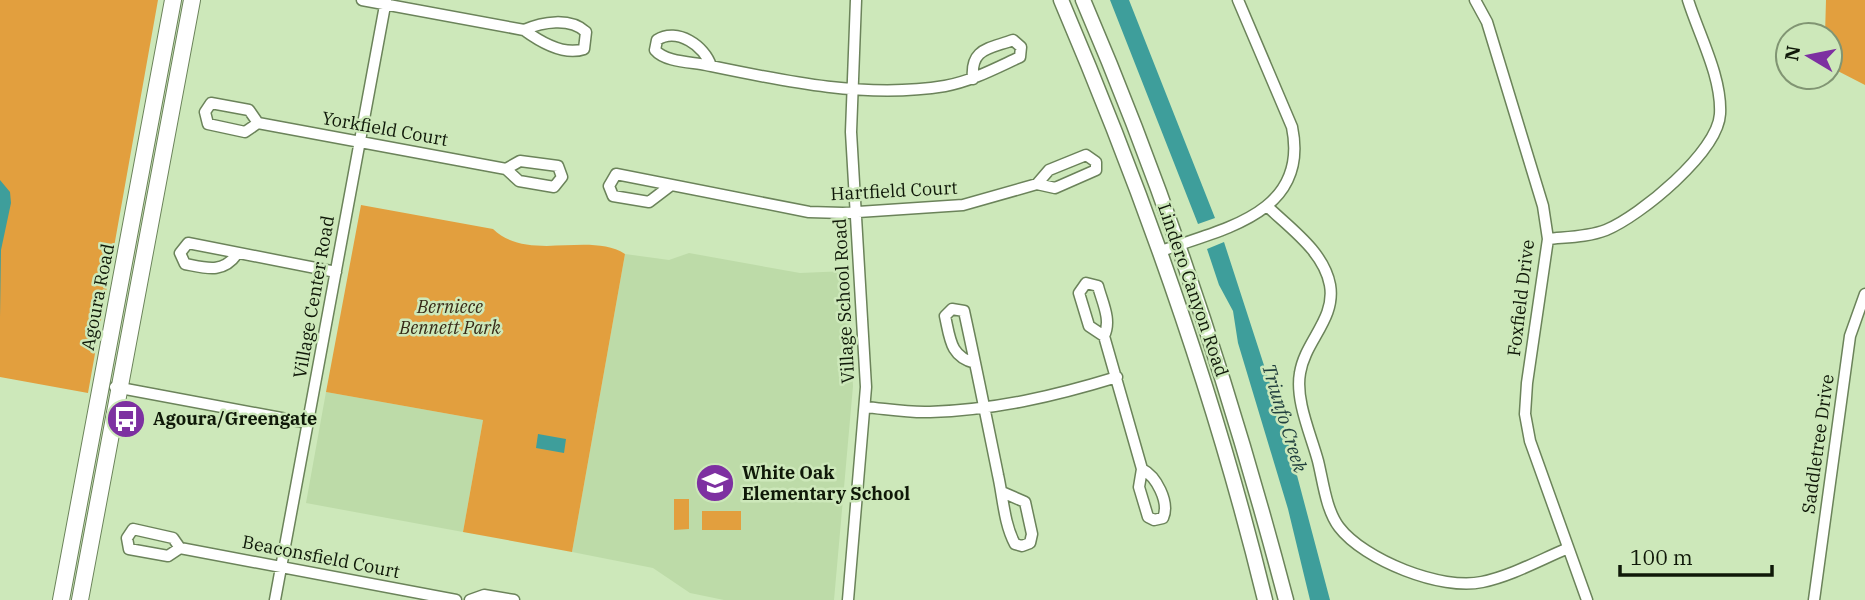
<svg xmlns="http://www.w3.org/2000/svg" width="1865" height="600" viewBox="0 0 1865 600" font-family="'IBM Plex Serif',serif">
	<style>
		.built { fill: #bddba8 }
		.green { fill: #e29f3e }
		.water { fill: #3e9e9b }
		.lines { fill: none; stroke-linecap: round; stroke-linejoin: round }
		.minor-casing { stroke: #6b835a; stroke-width: 13 }
		.tertiary-casing { stroke: #6b835a; stroke-width: 17 }
		.secondary-casing { stroke: #6b835a; stroke-width: 18 }
		.minor { stroke: #fff; stroke-width: 10 }
		.tertiary { stroke: #fff; stroke-width: 14 }
		.secondary { stroke: #fff; stroke-width: 16 }
		.labels { text-anchor: middle; stroke-width: 5; stroke-linejoin: round; paint-order: stroke }
		.street-label { font-size: 18px; fill: #0f1808; stroke: #cde8ba }
		.park-label { font-size: 18px; font-style: italic; fill: #372917; stroke: #cde8ba }
		.poi-label { font-size: 18px; font-weight: bold; fill: #0f1808; stroke: #cde8ba; text-anchor: start }
		.water-label { font-size: 19px; font-style: italic; fill: #203e3d; stroke: #cde8ba }
	</style>
	<rect width="100%" height="100%" fill="#cde8ba"/>
	<path class="built" d="M689,253L800,273L847,271L853,386L834,600H724L690,593L653,568L572,552L625,254L669,260Z
		M326,392L483,420L463,532L306,503Z"/>
	<path class="green" d="M0,0H158L88,393L0,377Z
		M1826,0H1865V85L1830,67V35H1825Z
		M361,205L493,229C528,263 589,231 625,254L572,552L463,532L483,420L326,392Z
		M674,499H689V529L674,530Z
		M702,511H741V530H702Z"/>
	<path class="water" d="M1110,0H1129L1215,218L1198,224Z
		M0,180L10,192L11,203L1,250L0,317Z
		M1224,242L1285,430L1330,600H1310L1288,509L1238,343L1233,311L1219,285L1207,249Z
		M538,434L566,439L564,453L536,448Z"/>
	<g class="lines">
		<g class="minor-casing">
			<path id="minor" d="M362,0L524,30C539,41 564,56 584,49L586,32C570,17 542,22 524,30
				M1475,0L1487,22L1543,206L1548,239L1527,383L1525,414L1530,441L1587,600
				M711,66C705,46 677,27 657,40L655,50C665,62 691,62 706,65C783,81 866,99 945,86C972,81 996,68 1020,57L1021,47L1013,40C989,49 970,48 973,79
				M258,123L249,110L211,103L205,112L208,124L245,132L258,123L506,169L519,181L554,187L562,177L558,166L520,161L506,169
				M670,186L649,202L613,196L609,186L616,174L809,212L843,213L963,205L1037,184L1055,188L1096,170V162L1086,155L1049,170L1037,184
				M1268,207C1291,229 1324,252 1330,285C1336,319 1305,341 1300,373C1295,400 1311,435 1318,461C1323,481 1326,510 1339,527C1364,560 1442,591 1482,582C1511,576 1540,560 1566,549
				M1548,239C1567,237 1588,237 1606,230C1640,216 1718,152 1720,114C1722,77 1699,35 1688,0
				M1161,251C1222,229 1310,214 1292,127L1238,0
				M237,254C223,274 206,268 185,264L180,253L188,243L336,272
				M1104,336L1089,326L1079,293L1086,283L1098,286C1102,302 1112,320 1104,336L1142,469L1139,487L1148,517L1154,520L1163,518C1170,502 1156,476 1142,469
				M975,363C950,357 950,338 945,316L952,309L964,311C976,366 987,421 998,475C1003,497 1004,524 1015,544L1022,546L1030,543L1032,534L1025,502L1002,492
				M115,387L308,423
				M865,407C887,409 909,413 930,412C995,410 1055,396 1117,377
				M180,548L173,538L133,529L127,538L129,549L168,556L180,548L456,600
				M275,600L386,0
				M470,600L484,595L514,600
				M848,600L866,387L851,132L856,0
				M1814,600L1850,336L1865,294"/>
		</g>
		<g class="tertiary-casing">
			<path id="tertiary" d="M1061,0C1144,195 1215,394 1265,600
				M1083,0C1167,195 1232,395 1286,600"/>
		</g>
		<g class="secondary-casing">
			<path id="secondary" d="M61,600L173,0
				M80,600L192,0"/>
		</g>
		<use href="#minor" class="minor"/>
		<use href="#tertiary" class="tertiary"/>
		<use href="#secondary" class="secondary"/>
	</g>
	<defs>
		<g id="bus-disc" transform="scale(2.0125)"><circle r="9.5" fill="#7d30a1" stroke="#cde8ba"/><path d="M-5-6H5V4H4V6H2V4H-2V6H-4V4H-5ZM-3.5-4V0h7V-4ZM-3.5 1.2v1.5H-2V1.2ZM2 1.2v1.5H3.5V1.2Z" fill="#fff"/></g>
		<g id="school-disc" transform="scale(2.0125)"><circle r="9.5" fill="#7d30a1" stroke="#cde8ba"/><path d="M0-5L7-2L0 1L-7-2ZM-4 1L0 2.5L4 1V4Q0 6-4 4Z" fill="#fff"/></g>
	</defs>
	<g fill-rule="evenodd">
		<use href="#bus-disc" x="126" y="419"/>
		<use href="#school-disc" x="715" y="483"/>
	</g>
	<g class="labels">
		<g class="street-label">
			<text transform="translate(385 129) rotate(10)" y="6">Yorkfield Court</text>
			<text transform="translate(894 191) rotate(-3)" y="6">Hartfield Court</text>
			<text transform="translate(1193 290) rotate(71)" y="6">Lindero Canyon Road</text>
			<text transform="translate(98 297) rotate(-79)" y="6">Agoura Road</text>
			<text transform="translate(314 297) rotate(-80)" y="6">Village Center Road</text>
			<text transform="translate(1521 298) rotate(-83)" y="6">Foxfield Drive</text>
			<text transform="translate(844 301) rotate(-93)" y="6">Village School Road</text>
			<text transform="translate(1818 444) rotate(-82)" y="6">Saddletree Drive</text>
			<text transform="translate(321 557) rotate(11)" y="6">Beaconsfield Court</text>
		</g>
		<g class="park-label">
			<text x="450" y="313">Berniece<tspan x="450" dy="21">Bennett Park</tspan></text>
		</g>
		<g class="poi-label">
			<text x="153" y="425">Agoura/Greengate</text>
			<text x="742" y="479">White Oak<tspan x="742" dy="21">Elementary School</tspan></text>
		</g>
		<g class="water-label">
			<text transform="translate(1285 418) rotate(73)" y="7">Triunfo Creek</text>
		</g>
	</g>
	<g transform="translate(1809 56) rotate(280)"><circle r="33" fill="#cde8ba" stroke="#819573" stroke-width="2"/>
	<path d="M0-5L12 26L0 18L-12 26Z" fill="#7d30a1"/>
	<text y="-10" font-size="19" font-weight="bold" text-anchor="middle" fill="#0f1808">N</text>
	</g>
	<path d="M1620 565v10h152v-10" fill="none" stroke="#0f1808" stroke-width="3.5"/>
	<text x="1630" y="565" font-size="21" fill="#0f1808" stroke="#cde8ba" stroke-width="5" paint-order="stroke">100 m</text>
</svg>
